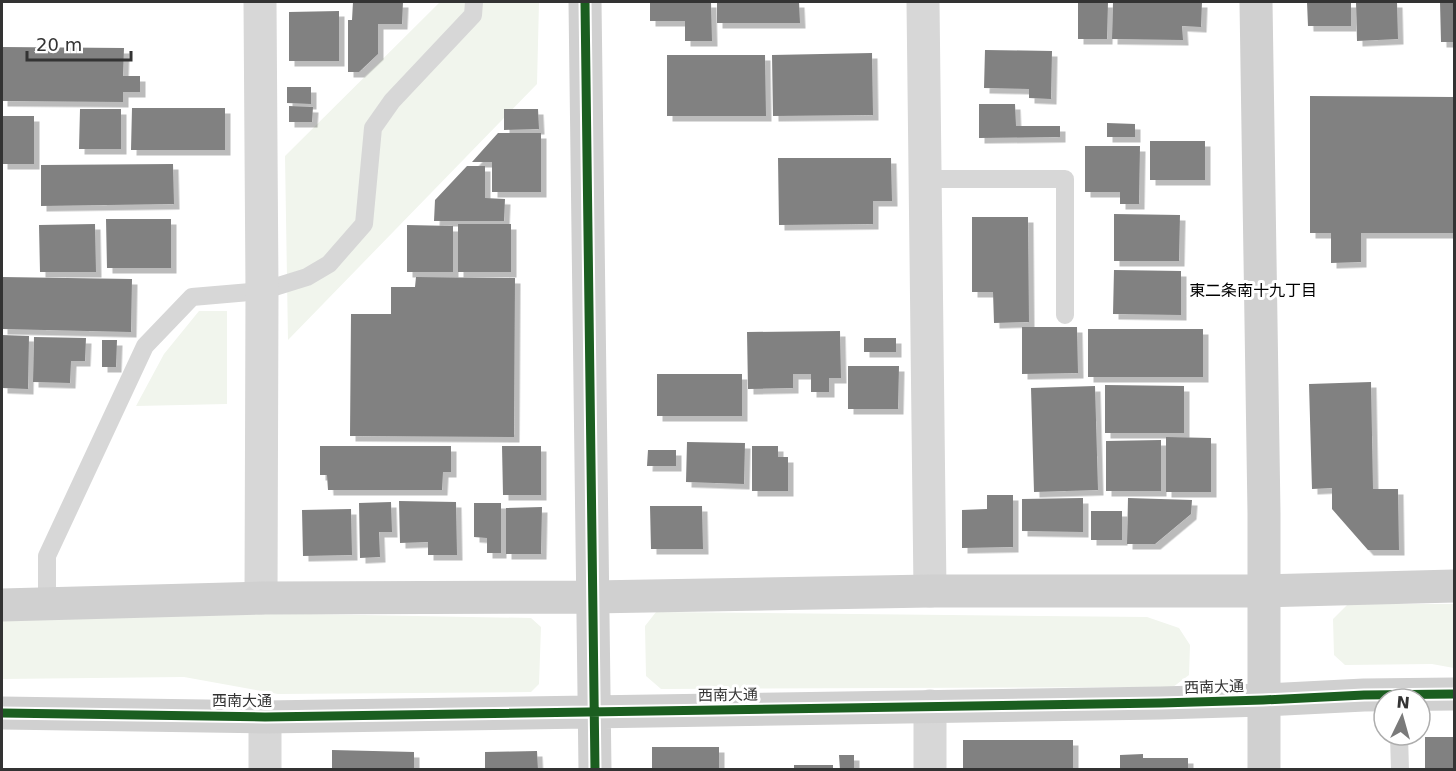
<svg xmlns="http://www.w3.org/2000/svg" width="1456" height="771" viewBox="0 0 1456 771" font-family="'DejaVu Sans','Noto Sans JP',sans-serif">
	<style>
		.green { fill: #f1f5ed }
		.building { fill: #818181; filter: url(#shadow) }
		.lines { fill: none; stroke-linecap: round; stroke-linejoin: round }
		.lane { stroke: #d7d7d7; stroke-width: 18 }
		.street { stroke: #d7d7d7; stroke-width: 33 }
		.secondary { stroke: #d0d0d0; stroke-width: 33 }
		.cycleway-casing { stroke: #fff; stroke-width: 13 }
		.cycleway { stroke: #1b5e20; stroke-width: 9 }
		.labels { text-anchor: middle; stroke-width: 6; stroke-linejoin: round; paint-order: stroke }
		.street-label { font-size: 15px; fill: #333; stroke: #fff }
		.neighbourhood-label { font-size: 16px; fill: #000; stroke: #fff }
	</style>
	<defs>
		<filter id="shadow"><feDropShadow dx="5.5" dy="5.5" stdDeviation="0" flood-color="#0004"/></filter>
	</defs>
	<rect width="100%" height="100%" fill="#fff"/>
	<path class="green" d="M440,2H539L537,84L288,340L285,156Z
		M199,311H227V404L136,406L164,354Z
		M1348,604H1454V668L1432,664L1345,665L1334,655L1333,619Z
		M656,612L1147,617L1179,628L1190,645L1189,675L1173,687L661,689L646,676L645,626Z
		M251,613L531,618L541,627L539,684L531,692L278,694L184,677L2,679V620Z"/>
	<path class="building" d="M353,2H403L402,24H378V54L359,72H348V20H352Z
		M650,2H711L712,41H685V21H650Z
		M717,2H799L800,23H717Z
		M1078,2H1108L1107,39H1078Z
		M1113,2H1202L1201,27L1182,26L1183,40L1112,39Z
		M1307,2H1351V26H1308Z
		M1356,2H1397L1398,39L1357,41Z
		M1440,2H1454V42H1441Z
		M339,11V61H289V12Z
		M2,47L124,48L123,76H140V92H123V102L2,101Z
		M985,50L1052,51L1051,99L1029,98V89L984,88Z
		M872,53L873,115L773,116L772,55Z
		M667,55H765L766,116H667Z
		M287,87H311V104L287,103Z
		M1310,96L1454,97V233H1361V262L1331,263V233H1310Z
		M979,104H1015L1016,126H1060V137L979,138Z
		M289,106L313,107L312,122H289Z
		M132,108H225V150H131Z
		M80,109H121V149H79Z
		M504,109H538L539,129L504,130Z
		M2,116H34V164H2Z
		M1107,123L1135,124V137H1107Z
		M498,133H541V192H492V162H472Z
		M1150,141H1205V180H1150Z
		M1085,146H1140L1139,204H1120V192H1085Z
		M778,158H891L892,201H873V224L779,225Z
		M173,164L174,204L41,206V165Z
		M467,166H485V198L505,199L504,221H434L435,200Z
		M1114,214L1180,215L1179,261H1114Z
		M972,217H1028L1029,322L994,323L993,292H972Z
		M106,219H171V268H107Z
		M95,224L96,272H40L39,225Z
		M458,224H511V272H458Z
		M407,225L453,226V272H407Z
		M1114,270L1181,271V315L1113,314Z
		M2,277L132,279L131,332L2,329Z
		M416,277L515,278L514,437L350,436L351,314H391V287H415Z
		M1022,327H1077L1078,373L1022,374Z
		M1088,329H1203V377H1088Z
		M840,331L841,378H829V392H811V374H793V388L748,389L747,332Z
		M2,335L29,336L28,389L2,388Z
		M34,337L86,338L85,361H71L70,383L33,382Z
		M864,338H896V352H864Z
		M102,340H117L116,367H102Z
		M848,366H899L898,409H848Z
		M657,374H742V416H657Z
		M1371,382L1373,489H1398L1399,550H1368L1332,509V488L1312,489L1309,384Z
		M1105,385L1184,386V433H1105Z
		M1095,386L1098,490L1034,492L1031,388Z
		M1166,437L1211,438V492H1166Z
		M1161,440V491H1106V441Z
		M687,442L745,443L744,484L686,482Z
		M320,446H451V472H443L442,490H328L327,475H320Z
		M502,446H541V495H503Z
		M752,446H778V457H788V491H752Z
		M648,450H676V466H647Z
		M987,495H1013V547L962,548V510L987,509Z
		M1083,498V532L1022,531V499Z
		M1128,498L1192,500L1191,514L1155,544H1127Z
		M399,501L456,502L457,555H428V542L400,543Z
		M391,502L392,532H379L380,557L360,558L359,503Z
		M474,503H501V553H487V538L474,537Z
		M650,506H702L703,549H651Z
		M542,507L541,554H506V508Z
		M351,509L352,555L303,556L302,510Z
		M1091,511H1122V540H1091Z
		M1425,737H1454V770H1425Z
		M963,740H1073V770H963Z
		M652,747H719V770H652Z
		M332,750L414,752V770H332Z
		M537,751L538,770L485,768V752Z
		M1143,754V758H1188V770H1120V755Z
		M839,755H854V770H840Z
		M794,765H833V770H794Z"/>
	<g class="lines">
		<path class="lane" d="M925,179H1065V315
			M47,603V556L145,346L192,297L262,291L307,277L329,264L364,224L373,128L392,101L473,15L474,2
			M1399,735L1400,770"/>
		<path class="street" d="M260,2L262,291L261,598
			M923,2L930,591
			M930,706V770
			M265,717V770"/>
		<path class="secondary" d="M585,2L595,770
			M1256,2L1264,514V770
			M2,605L261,598L592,597L930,591H1264L1454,586
			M2,713L265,717L1161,703L1263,700L1364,695L1454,694"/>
		<g class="cycleway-casing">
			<path id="cycleway" d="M585,2L595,770
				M2,713L265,717L1161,703L1263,700L1364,695L1454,694"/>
		</g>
		<use href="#cycleway" class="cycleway"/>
	</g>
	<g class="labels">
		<g class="street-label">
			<text transform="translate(1214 687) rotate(-2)" y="5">西南大通</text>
			<text transform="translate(728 695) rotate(-1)" y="5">西南大通</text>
			<text x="242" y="706">西南大通</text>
		</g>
		<g class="neighbourhood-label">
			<text x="1253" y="296">東二条南十九丁目</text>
		</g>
	</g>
	<rect width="1456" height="771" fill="none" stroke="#333333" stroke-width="6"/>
	<g transform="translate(1402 717) rotate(5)"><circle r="28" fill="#ffffff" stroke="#adadad" stroke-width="1.5"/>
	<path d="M0-4.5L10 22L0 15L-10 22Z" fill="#7a7a7a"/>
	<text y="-9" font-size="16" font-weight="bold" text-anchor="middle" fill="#333333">N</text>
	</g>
	<path d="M27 51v9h104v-9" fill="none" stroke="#333333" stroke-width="3"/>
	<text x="36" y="51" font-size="18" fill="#333333" stroke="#ffffff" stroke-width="4.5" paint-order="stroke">20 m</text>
</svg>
